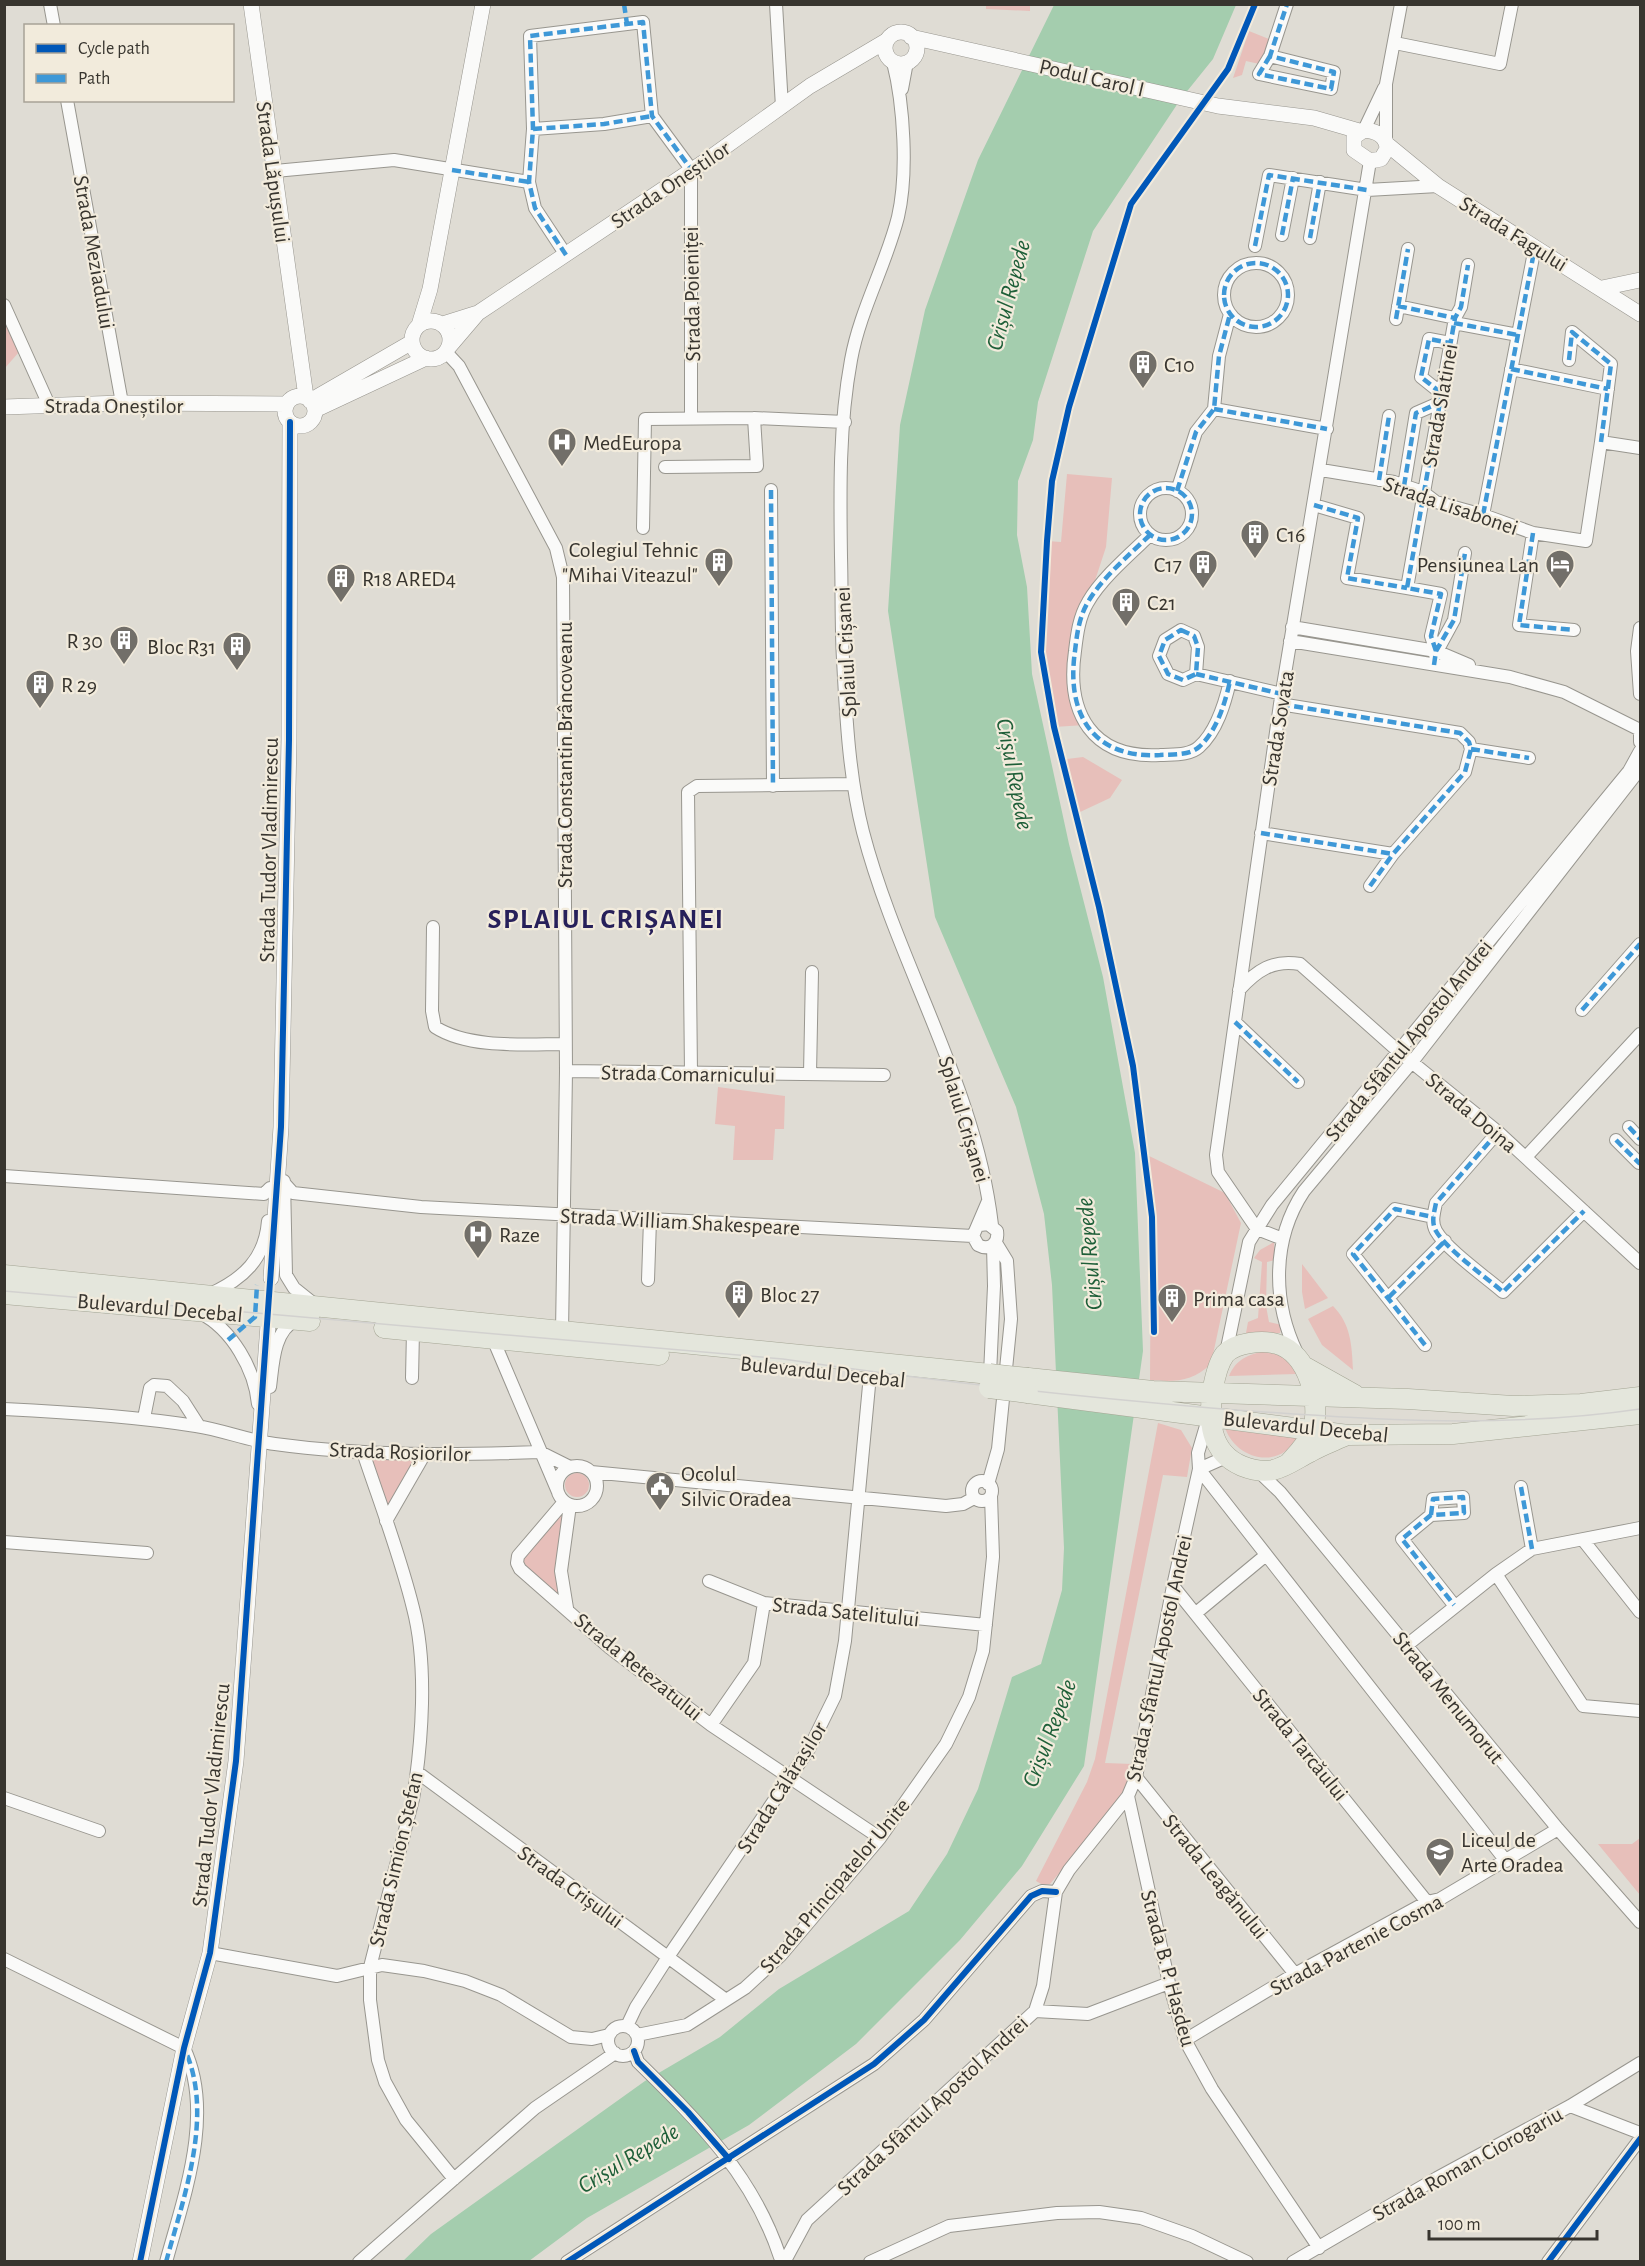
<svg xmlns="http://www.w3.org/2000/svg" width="1645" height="2266" viewBox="0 0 1645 2266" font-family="'Alegreya Sans',sans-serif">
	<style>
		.green { fill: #e7bfba }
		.water { fill: #a4cdae }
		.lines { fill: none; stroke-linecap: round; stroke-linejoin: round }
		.minor-casing { stroke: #98968f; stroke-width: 14 }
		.tertiary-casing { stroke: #98968f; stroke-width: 16 }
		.primary-casing { stroke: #a4a594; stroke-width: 21 }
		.minor { stroke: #fafaf9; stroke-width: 12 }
		.tertiary { stroke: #fafaf9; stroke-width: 15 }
		.primary { stroke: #e4e6dc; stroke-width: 20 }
		.tram { stroke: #d2d1cf; stroke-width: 1.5 }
		.primary-bridge-casing { stroke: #a4a594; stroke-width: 21; stroke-linecap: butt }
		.primary-bridge { stroke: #e4e6dc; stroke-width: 20 }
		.quiet { stroke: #3e98d7; stroke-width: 4.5; stroke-dasharray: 9 4.5; stroke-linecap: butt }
		.cycleway-casing { stroke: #f2ebdc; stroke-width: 10 }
		.cycleway { stroke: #0057b8; stroke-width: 6 }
		.labels { text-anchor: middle; stroke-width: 4.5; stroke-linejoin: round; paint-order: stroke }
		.street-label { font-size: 22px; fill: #38352f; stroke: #f2ebdc }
		.poi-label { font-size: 22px; fill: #38352f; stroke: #f2ebdc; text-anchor: start }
		.water-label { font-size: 24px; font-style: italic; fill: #1e5f38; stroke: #f2ebdc }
		.district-label { font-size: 28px; font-weight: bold; letter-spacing: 1.5px; fill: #27205a; stroke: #f2ebdc }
	</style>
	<rect width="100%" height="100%" fill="#dfdcd4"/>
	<path class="green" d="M986,5H1030V11L986,9Z
		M1249,31L1274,41L1264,65L1246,61L1242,75L1233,78Z
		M4,321L19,352L5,368H4Z
		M1067,474L1112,478L1106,547L1088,602L1073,668L1085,725L1054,727L1041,646L1047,541L1061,542Z
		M1083,757L1122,780L1110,798L1078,813L1067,759Z
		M718,1087L785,1096L784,1129H775L773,1160H733L735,1126L715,1124Z
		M1143,1153L1225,1193L1241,1223L1211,1364C1192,1382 1175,1382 1150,1380L1151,1213Z
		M1274,1242L1275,1260L1267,1262L1266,1306L1269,1322L1282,1325L1280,1333H1246L1248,1322L1258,1318L1262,1262L1254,1258L1260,1250Z
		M1302,1264L1328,1298L1305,1309L1302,1292Z
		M1333,1306C1351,1324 1352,1346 1353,1370L1322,1345L1308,1319Z
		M1266,1351C1282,1352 1290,1361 1296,1374L1229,1376C1236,1359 1249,1354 1266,1351Z
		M1158,1423L1181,1430L1192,1448L1187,1477L1163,1475L1105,1763L1133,1764L1121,1800L1050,1884L1043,1885L1036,1881L1087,1782L1095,1759Z
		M1224,1424L1297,1438C1278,1472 1232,1458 1224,1424Z
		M363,1452L424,1455L386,1521Z
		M565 1485a12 12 0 1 1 24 0a12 12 0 1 1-24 0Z
		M564,1502L567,1608L520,1569L519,1556Z
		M1640,1838V1895L1598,1844H1632Z"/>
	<path class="water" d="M1054,5H1236L1213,59L1180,100L1093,231L1038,402L1033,440L1018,481L1017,535L1027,587L1032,674L1069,844L1103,977L1135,1153L1143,1351L1084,1766L1022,1866L960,1940L856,2044L749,2125L587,2218L529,2261L402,2262L431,2234L645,2081L720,2037L779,1989L909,1911L947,1854L978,1789L1012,1677L1041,1664L1062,1590L1064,1548L1052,1285L1044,1214L1016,1107L935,917L888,611L900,425L925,310L978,160Z"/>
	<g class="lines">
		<g class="minor-casing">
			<path id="minor" d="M50,4L54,26
				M776,4L782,107
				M1395,43L1500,64L1512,4
				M1270,56L1259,74L1331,89L1334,72L1270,56L1287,4
				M893,62C904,105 908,174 898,217C886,265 860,310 851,360C839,425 840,491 841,557C842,591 841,626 843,659C846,716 849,777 863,832C898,966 976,1086 992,1225
				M902,89L907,62
				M67,100L122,403
				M533,129L604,124L652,116
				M1364,130L1384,88
				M1386,141V84L1401,4
				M275,171L394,160L529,182
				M1282,235L1293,178
				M1310,238L1320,182
				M1255,246L1269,175L1367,190L1438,186
				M566,255L535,208L529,182L533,129L530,36L643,22L652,116L691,169V419
				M1224 295a32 32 0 1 1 64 0a32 32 0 1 1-64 0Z
				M4,305L49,405
				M1398,306L1455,318L1461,307L1468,265
				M1396,319L1408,249
				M1454,323L1518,335
				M446,352L459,366L556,548L563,577L566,1071L562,1332
				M1569,360L1572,332L1611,364L1601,442
				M1511,369L1608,389
				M1441,393L1421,377L1429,339L1450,343
				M1214,409L1327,429
				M665,467L757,466L754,418
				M1321,470L1394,482L1423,492L1436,502L1483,515L1533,533L1586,541L1601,442L1640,448
				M1379,480L1389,416
				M1404,486L1416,413L1439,403
				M1140 514a26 26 0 1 1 52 0a26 26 0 1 1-52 0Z
				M771,490L773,786
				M1177,491L1196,432L1214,409L1219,356L1230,314
				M1314,505L1358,518L1347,578L1407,588
				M1483,515L1535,247
				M643,528L645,419L754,418L845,422
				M1533,533L1519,625L1574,630
				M1150,535C1130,554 1101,579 1088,602C1079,617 1077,634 1075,651C1066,713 1092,759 1160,755C1172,754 1189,756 1199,747C1217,731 1225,703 1230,681
				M1292,627L1436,651L1469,665
				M1640,628L1637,651L1640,694
				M1181,630L1194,636L1198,647L1196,674L1183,680L1168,674L1159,656L1165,640Z
				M1290,641L1510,677L1564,692L1640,730
				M1436,651L1431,636L1441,594L1407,588L1455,318
				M1435,655L1454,620L1465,553
				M1196,674L1282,694
				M1640,732V742
				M1471,749L1529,758
				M1261,833L1393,854L1465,772L1471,749L1469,742L1460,733L1280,704
				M1370,886L1393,854
				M433,927L432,1011L435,1027C469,1049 526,1044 565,1044
				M1239,990C1256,971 1273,959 1300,964L1398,1051L1498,1132L1640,1263
				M1582,1010L1640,944
				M1235,1022L1298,1082
				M566,1071L884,1075
				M691,1073L688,792L697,786L853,784
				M810,1074L812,972
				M1629,1127L1640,1139
				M1498,1132L1436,1203C1434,1213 1431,1222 1436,1231C1446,1249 1487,1278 1503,1292L1584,1211
				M1616,1140L1639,1163L1640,1161
				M1526,1157L1640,1034
				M4,1176L264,1194L270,1188
				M284,1181L286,1275L294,1288L314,1304
				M284,1183L293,1193L421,1207L973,1236
				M980,1225L988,1224L997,1231C999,1244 989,1251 978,1245L973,1236L988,1201
				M1283,1239L1257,1229L1218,1172L1216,1155L1280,704L1370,161
				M648,1280L650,1220
				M210,1294C243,1279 265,1259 268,1221
				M1389,1297L1445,1241
				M200,1313C232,1329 255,1370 258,1404
				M493,1339L558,1492
				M1425,1345L1353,1254L1395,1209L1433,1217
				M1226,1353L1249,1242L1272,1205L1629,771L1640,751
				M1297,1353C1272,1301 1272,1239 1304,1191L1412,1062L1640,769
				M990,1374L994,1286L993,1246
				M412,1378L413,1331
				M270,1387C273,1365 273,1331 296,1320
				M4,1409C68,1412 132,1416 196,1426C223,1430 249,1441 275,1444C363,1456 452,1455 540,1452
				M144,1418L150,1388L154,1385L167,1386L183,1401L199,1426
				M363,1452C380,1503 400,1555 413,1608C428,1665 422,1742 413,1799L370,1967V2000L378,2060L385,2082L406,2120L454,2179
				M540,1452L570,1467
				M557 1486a20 20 0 1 1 40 0a20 20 0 1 1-40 0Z
				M1199,1469L1506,1861
				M1199,1469L1226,1457
				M1258,1471L1280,1492L1558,1829L1640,1922
				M591,1472L946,1506L963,1504L974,1498
				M972 1491a10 10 0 1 1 20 0a10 10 0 1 1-20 0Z
				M988,1484L998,1449L1011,1319L1007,1261L996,1243
				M1521,1487L1532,1549
				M564,1502L518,1556L517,1563L520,1569L610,1648L711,1725
				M1431,1515L1433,1499L1463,1497L1464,1513L1431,1515L1402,1539L1454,1605
				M386,1521L424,1455
				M1583,1540L1640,1612
				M4,1542L147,1553
				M1496,1574L1583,1706L1640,1711
				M709,1581L764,1603L986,1625
				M1173,1586L1427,1902
				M764,1603L754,1663L711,1725L880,1838
				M567,1608L561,1571L570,1505
				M1196,1613L1266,1555
				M1407,1645L1496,1574L1532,1549L1640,1528
				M417,1772L726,2000
				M1136,1777L1295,1974
				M1128,1796L1169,1983L1185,2040L1212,2089L1319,2248
				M4,1798L99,1831
				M210,1953L337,1976L382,1965L424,1971L465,1981L501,1995L571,2037L592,2039L609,2035
				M4,1959L184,2048C215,2113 184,2196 166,2262
				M1035,2011L1088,2014L1169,1983
				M627,2026L636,2007L668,1957L809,1749L835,1696L845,1641L870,1375
				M608 2041a15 15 0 1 1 30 0a15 15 0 1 1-30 0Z
				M637,2035L687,2025L745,1988L781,1955L880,1838L946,1744L969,1697L983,1651L993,1557L991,1496
				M1185,2040L1295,1974L1427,1902L1440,1899L1558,1829
				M634,2051L638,2062C698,2121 753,2175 780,2257
				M1570,2106L1640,2133
				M787,2257L807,2220L1035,2011L1043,1986L1056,1892L1069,1870L1128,1796L1136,1777L1173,1586L1199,1469L1198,1453L1208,1419
				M359,2262L535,2108L615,2053
				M567,2262L874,2064L924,2020L1031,1896L1042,1891L1056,1892
				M870,2262L949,2226L1057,2213L1099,2212L1141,2218L1192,2236L1247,2262
				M1293,2262L1437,2178L1570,2106L1640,2063
				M1548,2262L1640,2139"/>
		</g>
		<g class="tertiary-casing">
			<path id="tertiary" d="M251,4L306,397
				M885 48a16 16 0 1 1 32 0a16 16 0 1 1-32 0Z
				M911,37L1218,106L1314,118L1359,131
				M1364,130C1377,131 1387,136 1387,149L1381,159L1370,161L1354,150V137Z
				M1388,145L1438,186L1640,314
				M1602,288L1640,280
				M412 340a19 19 0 1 1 38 0a19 19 0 1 1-38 0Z
				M443,324L478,313L704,162L810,86L886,41
				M419,325L430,289L483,4
				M449,347L478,313
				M285 411a15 15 0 1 1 30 0a15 15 0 1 1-30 0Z
				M310,401L412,342
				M4,407L122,403L287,404
				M315,410L426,358
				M271,1278L281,1127L289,740L290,422
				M140,2262L184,2048L210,1953L236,1761L268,1325"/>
		</g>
		<g class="primary-casing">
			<path id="primary" d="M4,1275L990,1374
				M4,1294L310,1321
				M384,1328L659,1355
				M1305,1367L1355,1395
				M1028,1378L1153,1391L1408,1399L1513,1406L1581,1404L1640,1397
				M1028,1393L1348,1435L1453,1434L1640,1414
				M1289,1463C1298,1453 1308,1443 1313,1430C1321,1402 1308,1353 1277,1344C1263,1340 1236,1342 1225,1354C1218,1363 1215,1377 1213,1388C1208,1419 1209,1452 1242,1466C1252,1470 1262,1472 1273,1470C1286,1467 1298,1458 1310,1452C1322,1445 1334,1441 1347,1435"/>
		</g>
		<use href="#minor" class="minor"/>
		<use href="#tertiary" class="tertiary"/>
		<use href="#primary" class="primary"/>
		<path class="tram" d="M4,1291L783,1359C924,1380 1068,1396 1211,1408C1353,1419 1498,1430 1640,1409"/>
		<g class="primary-bridge-casing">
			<path id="primary-bridge" d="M990,1374L1028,1378
				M989,1388L1028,1393"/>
		</g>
		<use href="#primary-bridge" class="primary-bridge"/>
		<path class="quiet" d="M624,4L627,24
			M1270,56L1259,74L1331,89L1334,72L1270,56L1287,4
			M533,129L604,124L652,116
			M452,170L529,182
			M1282,235L1293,178
			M1310,238L1320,182
			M1255,246L1269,175L1367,190
			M566,255L535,208L529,182L533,129L530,36L643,22L652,116L691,169
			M1224 295a32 32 0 1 1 64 0a32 32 0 1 1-64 0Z
			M1398,306L1455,318L1461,307L1468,265
			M1396,319L1408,249
			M1454,323L1518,335
			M1569,360L1572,332L1611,364L1601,442
			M1511,369L1608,389
			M1441,393L1421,377L1429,339L1450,343
			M1214,409L1327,429
			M1379,480L1389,416
			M1404,486L1416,413L1439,403
			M1140 514a26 26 0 1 1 52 0a26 26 0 1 1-52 0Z
			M771,490L773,786
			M1177,491L1196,432L1214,409L1219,356L1230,314
			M1314,505L1358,518L1347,578L1407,588
			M1483,515L1535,247
			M1533,533L1519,625L1574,630
			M1150,535C1130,554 1101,579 1088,602C1079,617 1077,634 1075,651C1066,713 1092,759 1160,755C1172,754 1189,756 1199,747C1217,731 1225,703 1230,681
			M1181,630L1194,636L1198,647L1196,674L1183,680L1168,674L1159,656L1165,640Z
			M1436,651L1431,636L1441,594L1407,588L1455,318
			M1434,665L1436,651L1454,620L1465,553
			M1196,674L1282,694
			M1471,749L1529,758
			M1261,833L1393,854L1465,772L1471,749L1469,742L1460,733L1280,704
			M1370,886L1393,854
			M1582,1010L1640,944
			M1235,1022L1298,1082
			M1629,1127L1640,1139
			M1498,1132L1436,1203C1434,1213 1431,1222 1436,1231C1446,1249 1487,1278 1503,1292L1584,1211
			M1616,1140L1639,1163L1640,1161
			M1389,1297L1445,1241
			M228,1340L255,1317L257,1285
			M1425,1345L1353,1254L1395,1209L1433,1217
			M1521,1487L1532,1549
			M1431,1515L1433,1499L1463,1497L1464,1513L1431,1515L1402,1539L1454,1605
			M166,2262C184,2196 215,2113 184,2048"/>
		<g class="cycleway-casing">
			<path id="cycleway" d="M1154,1332L1152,1217L1133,1066L1099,907L1054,727L1041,652L1047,541L1052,481L1069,407L1131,204L1228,69L1255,4
				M634,2051L638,2062L688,2112L729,2159
				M140,2262L184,2048L210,1953L236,1761L281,1127L289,740L290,422
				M567,2262L874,2064L924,2020L1031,1896L1042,1891L1056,1892
				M1548,2262L1640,2139"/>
		</g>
		<use href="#cycleway" class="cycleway"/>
	</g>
	<defs>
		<g id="building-pin" transform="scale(1.5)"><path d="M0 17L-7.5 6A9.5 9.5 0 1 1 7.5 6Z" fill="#726f69" stroke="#f2ebdc"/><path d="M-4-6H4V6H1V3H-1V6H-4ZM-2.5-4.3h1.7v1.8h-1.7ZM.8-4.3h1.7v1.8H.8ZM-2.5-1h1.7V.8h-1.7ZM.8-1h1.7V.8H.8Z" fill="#fff"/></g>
		<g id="hospital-pin" transform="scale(1.5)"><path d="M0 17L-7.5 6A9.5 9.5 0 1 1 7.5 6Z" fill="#726f69" stroke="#f2ebdc"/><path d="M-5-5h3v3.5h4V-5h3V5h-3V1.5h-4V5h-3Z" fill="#fff"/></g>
		<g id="hotel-pin" transform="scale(1.5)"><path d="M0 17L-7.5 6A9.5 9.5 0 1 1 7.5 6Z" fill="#726f69" stroke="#f2ebdc"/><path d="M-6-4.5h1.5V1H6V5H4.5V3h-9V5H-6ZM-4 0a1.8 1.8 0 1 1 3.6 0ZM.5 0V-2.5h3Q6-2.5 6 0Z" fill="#fff"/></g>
		<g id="civic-pin" transform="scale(1.5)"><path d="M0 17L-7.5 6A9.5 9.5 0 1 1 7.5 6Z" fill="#726f69" stroke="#f2ebdc"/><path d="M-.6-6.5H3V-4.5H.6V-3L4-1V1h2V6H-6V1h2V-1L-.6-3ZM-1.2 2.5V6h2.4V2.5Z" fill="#fff"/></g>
		<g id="school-pin" transform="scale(1.5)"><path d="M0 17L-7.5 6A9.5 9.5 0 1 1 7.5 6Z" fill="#726f69" stroke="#f2ebdc"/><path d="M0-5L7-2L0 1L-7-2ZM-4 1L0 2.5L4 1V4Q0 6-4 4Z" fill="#fff"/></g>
	</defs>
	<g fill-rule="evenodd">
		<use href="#building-pin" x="1143" y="364"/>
		<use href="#hospital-pin" x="562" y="442"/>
		<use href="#building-pin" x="1255" y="534"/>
		<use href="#building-pin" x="719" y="562"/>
		<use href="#building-pin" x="1203" y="564"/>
		<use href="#hotel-pin" x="1560" y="564"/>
		<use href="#building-pin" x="341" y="578"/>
		<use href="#building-pin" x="1126" y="602"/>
		<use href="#building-pin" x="124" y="640"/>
		<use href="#building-pin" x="237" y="646"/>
		<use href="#building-pin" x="40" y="684"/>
		<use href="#hospital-pin" x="478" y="1234"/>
		<use href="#building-pin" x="739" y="1294"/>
		<use href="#building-pin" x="1172" y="1298"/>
		<use href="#civic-pin" x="660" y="1486"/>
		<use href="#school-pin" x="1440" y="1852"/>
	</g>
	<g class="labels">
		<g class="street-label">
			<text transform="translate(1092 77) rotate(13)" y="8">Podul Carol I</text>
			<text transform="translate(274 172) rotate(82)" y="8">Strada Lăpușului</text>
			<text transform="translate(670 184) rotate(-34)" y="8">Strada Oneștilor</text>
			<text transform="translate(1514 233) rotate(32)" y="8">Strada Fagului</text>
			<text transform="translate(95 252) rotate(80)" y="8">Strada Meziadului</text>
			<text transform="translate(691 294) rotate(-91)" y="8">Strada Poieniței</text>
			<text x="114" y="413">Strada Oneștilor</text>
			<text transform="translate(1439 405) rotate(-80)" y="8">Strada Slatinei</text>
			<text transform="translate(1451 505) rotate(19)" y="8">Strada Lisabonei</text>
			<text transform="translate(845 652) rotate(-93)" y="8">Splaiul Crișanei</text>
			<text transform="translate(1277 728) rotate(-81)" y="8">Strada Sovata</text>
			<text transform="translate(564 755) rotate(-90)" y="8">Strada Constantin Brâncoveanu</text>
			<text transform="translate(268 850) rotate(-89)" y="8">Strada Tudor Vladimirescu</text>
			<text transform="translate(1408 1040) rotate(-51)" y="8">Strada Sfântul Apostol Andrei</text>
			<text transform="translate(688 1073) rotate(1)" y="8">Strada Comarnicului</text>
			<text transform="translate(1472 1112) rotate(40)" y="8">Strada Doina</text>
			<text transform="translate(965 1119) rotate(73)" y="8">Splaiul Crișanei</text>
			<text transform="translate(680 1221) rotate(3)" y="8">Strada William Shakespeare</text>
			<text transform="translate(160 1307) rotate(5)" y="8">Bulevardul Decebal</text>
			<text transform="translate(823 1371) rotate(6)" y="8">Bulevardul Decebal</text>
			<text transform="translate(1306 1426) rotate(6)" y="8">Bulevardul Decebal</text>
			<text transform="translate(400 1451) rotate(2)" y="8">Strada Roșiorilor</text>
			<text transform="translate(846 1611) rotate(6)" y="8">Strada Satelitului</text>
			<text transform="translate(1158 1658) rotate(-78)" y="8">Strada Sfântul Apostol Andrei</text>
			<text transform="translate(639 1666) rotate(39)" y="8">Strada Retezatului</text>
			<text transform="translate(1449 1697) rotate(51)" y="8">Strada Menumorut</text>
			<text transform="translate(1301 1744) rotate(51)" y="8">Strada Tarcăului</text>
			<text transform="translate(781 1787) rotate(-58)" y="8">Strada Călărașilor</text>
			<text transform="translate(210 1795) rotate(-84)" y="8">Strada Tudor Vladimirescu</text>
			<text transform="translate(395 1859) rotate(-77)" y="8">Strada Simion Ștefan</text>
			<text transform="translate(1216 1876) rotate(51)" y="8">Strada Leagănului</text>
			<text transform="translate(834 1885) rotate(-50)" y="8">Strada Principatelor Unite</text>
			<text transform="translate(571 1886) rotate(36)" y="8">Strada Crișului</text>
			<text transform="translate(1356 1944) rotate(-28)" y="8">Strada Partenie Cosma</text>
			<text transform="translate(1169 1968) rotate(75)" y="8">Strada B. P. Hașdeu</text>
			<text transform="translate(932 2105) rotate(-43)" y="8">Strada Sfântul Apostol Andrei</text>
			<text transform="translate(1467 2163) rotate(-29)" y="8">Strada Roman Ciorogariu</text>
		</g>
		<g class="poi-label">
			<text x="1164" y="372">C10</text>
			<text x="583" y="450">MedEuropa</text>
			<text x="1276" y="542">C16</text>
			<text x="698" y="557" text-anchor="end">Colegiul Tehnic<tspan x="698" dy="25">"Mihai Viteazul"</tspan></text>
			<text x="1182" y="572" text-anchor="end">C17</text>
			<text x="1539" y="572" text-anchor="end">Pensiunea Lan</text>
			<text x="362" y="586">R18 ARED4</text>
			<text x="1147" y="610">C21</text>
			<text x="103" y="648" text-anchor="end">R 30</text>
			<text x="216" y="654" text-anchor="end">Bloc R31</text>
			<text x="61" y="692">R 29</text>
			<text x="499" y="1242">Raze</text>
			<text x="760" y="1302">Bloc 27</text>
			<text x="1193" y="1306">Prima casa</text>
			<text x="681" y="1481">Ocolul<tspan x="681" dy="25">Silvic Oradea</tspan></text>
			<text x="1461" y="1847">Liceul de<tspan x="1461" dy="25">Arte Oradea</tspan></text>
		</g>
		<g class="water-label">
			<text transform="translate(1008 295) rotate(-75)" y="8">Crișul Repede</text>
			<text transform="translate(1015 774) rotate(79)" y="8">Crișul Repede</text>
			<text transform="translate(1089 1254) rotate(-95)" y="8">Crișul Repede</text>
			<text transform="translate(1049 1733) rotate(-69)" y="8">Crișul Repede</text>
			<text transform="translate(628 2158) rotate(-31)" y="8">Crișul Repede</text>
		</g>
		<g class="district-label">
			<text x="606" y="928">SPLAIUL CRIȘANEI</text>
		</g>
	</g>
	<rect width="1645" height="2266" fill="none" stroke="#38352f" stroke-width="12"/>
	<rect x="24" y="24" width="210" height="78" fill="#f2ebdc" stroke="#a8a297" stroke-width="1.5"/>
	<rect x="36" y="44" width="30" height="9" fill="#0057b8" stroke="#a8a297" stroke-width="1.5"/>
	<text x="78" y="54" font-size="18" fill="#38352f">Cycle path</text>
	<rect x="36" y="74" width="30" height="9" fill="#3e98d7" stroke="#a8a297" stroke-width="1.5"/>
	<text x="78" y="84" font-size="18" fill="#38352f">Path</text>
	<path d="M1429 2230v9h168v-9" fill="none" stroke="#38352f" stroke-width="3"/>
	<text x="1438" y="2230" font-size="18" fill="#38352f" stroke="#f2ebdc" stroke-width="4.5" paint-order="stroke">100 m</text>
</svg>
